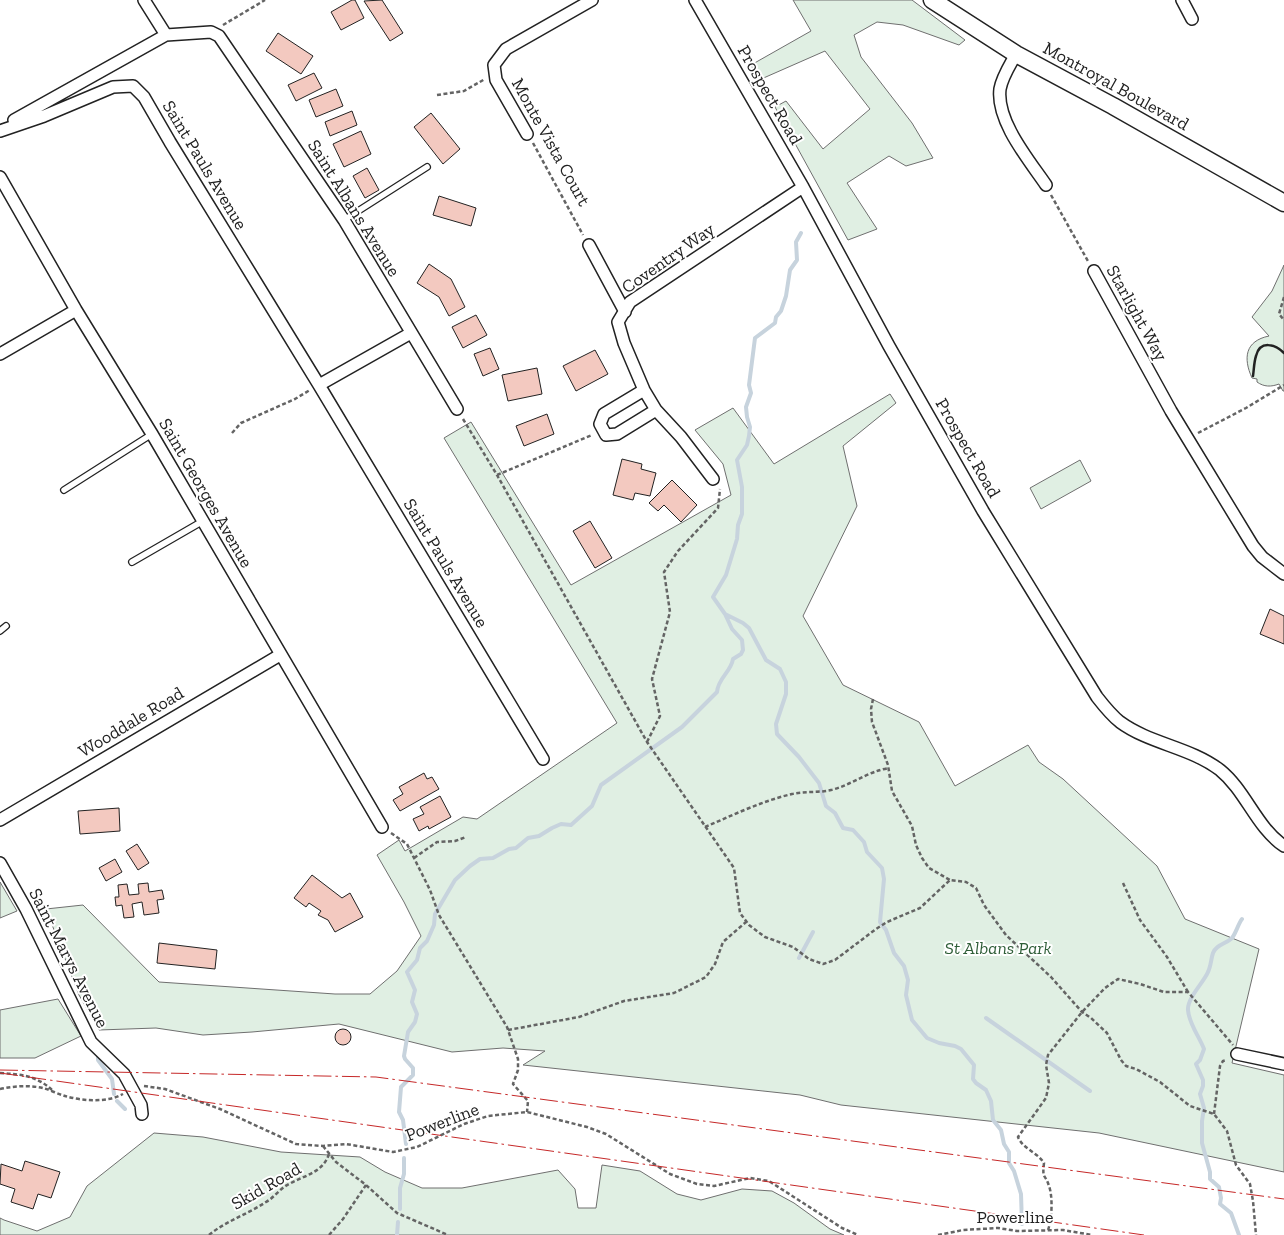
<svg xmlns="http://www.w3.org/2000/svg" width="1284" height="1235" viewBox="0 0 1284 1235" font-family="'Zilla Slab',serif">
	<style>
		.green { fill: #e0efe3; stroke: #6f6f6f }
		.lines { fill: none; stroke-linecap: round; stroke-linejoin: round }
		.stream { stroke: #c7d3dd; stroke-width: 4 }
		.building { fill: #f3c9c0; stroke: #222 }
		.lane-casing { stroke: #222; stroke-width: 8 }
		.street-casing { stroke: #222; stroke-width: 14 }
		.secondary-casing { stroke: #222; stroke-width: 19 }
		.path { stroke: #646464; stroke-width: 2.5; stroke-dasharray: 4 2.5; stroke-linecap: butt }
		.lane { stroke: #fff; stroke-width: 5.5 }
		.street { stroke: #fff; stroke-width: 11 }
		.secondary { stroke: #fff; stroke-width: 16 }
		.wall { stroke: #222; stroke-width: 2.5 }
		.power { stroke: #c62828; stroke-width: 1; stroke-dasharray: 18 4 2.5 4; stroke-linecap: butt }
		.labels { text-anchor: middle; stroke-width: 4; stroke-linejoin: round; paint-order: stroke }
		.street-label { font-size: 18px; fill: #222; stroke: #fff }
		.park-label { font-size: 18px; font-style: italic; fill: #2f5e38; stroke: #fff }
	</style>
	<rect width="100%" height="100%" fill="#fff"/>
	<path class="green" d="M793,0H912L965,40L959,45L903,25L877,22L854,35L861,57L912,123L933,158L906,166L889,156L847,183L877,229L848,240L775,107L786,101L823,149L870,109L825,51L759,80L751,65L811,31Z
		M1284,265V391H1283L1279,384C1271,387 1264,387 1257,382V379L1252,378C1243,358 1245,341 1269,336L1252,317L1272,291Z
		M890,394L896,403L843,446L857,506L803,616L843,685L919,722L955,786L1028,745L1039,762L1063,779L1157,866L1185,919L1259,949L1232,1063L1284,1075V1172L1099,1133L841,1105L800,1095L523,1065L545,1051L503,1048L452,1052L339,1024L252,1032L203,1035L156,1028L99,1030L79,995L46,909L83,905L159,982L335,994H370L397,971L421,936L404,902L377,855L399,840L405,851L463,817L477,819L617,723L444,438L471,422L571,585L731,495L723,464L695,430L733,408L774,464Z
		M1080,460L1091,481L1041,509L1030,488Z
		M0,882L17,911L0,918Z
		M58,999L81,1036L35,1058H0V1010Z
		M154,1133L203,1137L281,1152L360,1157L385,1172L422,1188H462L558,1170L575,1189L578,1208H596L602,1165L640,1171L677,1194L701,1200L742,1189L772,1191L794,1203L830,1229L844,1235H0V1218L4,1220L37,1231L70,1217L87,1186Z"/>
	<g class="lines">
		<path class="stream" d="M725,614L743,623L749,628L766,660L780,669L786,682V694L776,724L777,734L799,757L819,783L826,806L835,813L843,828L853,830L864,842L867,852L882,868L884,879L880,922L886,930L894,953L904,966L908,980L906,995L912,1020L927,1038L939,1043L955,1046L961,1049L974,1065L973,1079L976,1083L986,1090L991,1101L993,1120L1001,1130L1004,1144L1009,1152V1163L1014,1171L1021,1194L1022,1224
			M799,958L813,932
			M986,1018L1090,1091
			M98,1055V1060L112,1079L114,1094
			M117,1101L125,1109
			M406,1144L403,1120L399,1112L401,1087L413,1075V1068L405,1059L404,1056L408,1032L415,1022L417,1014L412,1002L415,990L407,972L417,960L420,948L427,941L434,925L435,914L455,880L470,866L480,859L493,858L509,849L516,848L528,838L539,836L552,828L561,824L571,825L592,806L601,785L682,727L717,692C718,678 731,672 733,659L741,654L743,650L742,640L732,629L725,614L713,597L726,575L737,539L738,525L742,514V487L737,460L747,445L749,436L750,427L747,417L746,407L751,393L749,385L755,338L775,323L776,317L781,311L786,296L790,270L797,260L796,242L801,233
			M400,1209V1188L404,1174V1158
			M397,1235L398,1222
			M1239,1235L1231,1213L1220,1204L1221,1198L1219,1187L1210,1179V1172L1202,1143V1121L1204,1108L1200,1094L1203,1086V1080L1196,1064L1200,1060L1204,1049C1199,1036 1189,1024 1188,1010C1187,998 1204,982 1208,972C1211,966 1211,959 1213,953C1216,945 1225,944 1231,939C1235,936 1238,924 1242,919"/>
	</g>
	<path class="building" d="M352,0H355L364,18L341,30L331,12Z
		M382,0L403,33L390,41L364,1Z
		M278,33L313,56L301,74L266,51Z
		M314,73L322,88L296,101L288,85Z
		M336,89L343,106L316,117L309,100Z
		M352,111L357,125L330,136L325,122Z
		M431,113L460,149L443,164L414,127Z
		M361,131L371,154L344,167L333,144Z
		M367,168L379,190L365,198L353,176Z
		M439,196L476,208L471,226L433,215Z
		M429,264L451,279L465,307L449,316L439,297L417,283Z
		M476,315L487,335L463,348L452,327Z
		M490,348L499,369L483,376L474,354Z
		M595,350L608,374L576,391L563,366Z
		M537,368L542,394L508,401L502,375Z
		M547,414L554,434L524,446L516,426Z
		M622,459L642,464L641,469L656,473L650,496L635,493L633,500L613,495Z
		M672,480L697,505L681,522L664,505L658,511L649,503Z
		M590,521L612,558L595,568L573,531Z
		M1270,609L1284,616V644L1260,634Z
		M424,773L427,779L432,777L439,789L400,811L393,800L403,794L399,787Z
		M440,796L451,817L429,829L428,826L419,831L413,819L424,814L420,807Z
		M119,808L120,831L80,834L78,811Z
		M137,844L149,863L138,870L126,851Z
		M115,859L122,872L106,881L99,868Z
		M312,875L342,898L350,893L363,917L335,932L328,920L318,915L321,911L309,903L306,907L294,898Z
		M148,883L149,892L162,890L164,899L157,900L159,913L144,915L142,902L132,904L134,917L124,918L122,905L116,906L115,897H119L118,885L127,884L129,895L139,894L138,884Z
		M159,943L217,950L215,969L157,963Z
		M335 1037a8 8 0 1 1 16 0a8 8 0 1 1-16 0Z
		M25,1161L60,1172L51,1198L38,1194L33,1209L11,1202L15,1189L0,1184L1,1164L22,1171Z"/>
	<g class="lines">
		<g class="lane-casing">
			<path id="lane" d="M344,220L427,167
				M64,490L152,434
				M132,562L203,521
				M0,631L6,626"/>
		</g>
		<g class="street-casing">
			<path id="street" d="M144,0L166,35
				M695,0L803,187L889,346L983,511L1097,697C1104,706 1111,715 1120,722C1150,744 1190,747 1220,770C1246,791 1256,827 1284,846
				M1182,0L1192,19
				M1016,54C1010,65 1002,77 1000,89C996,121 1029,160 1046,185
				M14,120L166,35L211,32L219,36L344,220L457,409
				M0,131L44,116L113,87L133,86L144,97L170,142L319,385L543,759
				M527,134L496,80L494,65L506,49L592,0
				M0,177L76,310L152,434L382,827
				M589,245L625,312
				M1094,271L1171,411L1253,546L1262,557L1284,574
				M0,354L76,310
				M319,385L411,333
				M644,390L604,414L600,424L606,435L617,434L656,410
				M713,479L681,437L656,410L644,390L624,343L618,322L630,302L803,187
				M0,820L280,655
				M0,863L26,909L91,1042L124,1074L141,1105L142,1114
				M1237,1054L1284,1064"/>
		</g>
		<g class="secondary-casing">
			<path id="secondary" d="M932,0L1016,54L1113,106L1284,203"/>
		</g>
		<path class="path" d="M223,25L265,0
			M437,95L464,91L485,79
			M533,143L583,235
			M1051,195L1089,263
			M1284,297L1279,314L1284,320
			M463,419L497,475L647,742L734,868L740,913L749,925L765,937L793,947L809,959L823,964L835,960L876,929L887,922L920,908L950,880L966,882L976,888L984,905L1006,935L1051,977L1082,1012L1091,1018L1107,1033L1121,1060L1126,1066L1136,1069L1160,1082L1190,1106L1214,1114L1227,1131L1236,1165L1250,1184L1253,1201L1256,1235
			M232,433L241,423L295,399L310,390
			M1198,433L1246,408L1284,385
			M497,475L592,435
			M873,699L871,709L872,722L888,765L892,791L912,826L916,845L922,858L929,868L950,880
			M647,742L660,716L652,679L670,612L664,572L678,551L718,508L720,489
			M705,827C733,815 762,801 792,794C805,791 818,793 831,790C852,785 866,772 889,768
			M391,833L407,844L430,890L439,915L507,1027L518,1059V1070L513,1084L528,1101L527,1112
			M414,858L437,842L455,841L466,837
			M1123,883L1140,920L1167,957L1188,992
			M508,1030L579,1017L624,1001L674,993L706,977L715,964L723,942L746,922
			M0,1073C21,1074 38,1076 53,1091
			M144,1086L165,1089L220,1109L296,1144L323,1146L346,1144L393,1152L417,1147L464,1124L488,1116L527,1112L587,1127L606,1134L670,1174L697,1184L714,1186L750,1178L769,1181L842,1228L858,1235
			M0,1089C14,1086 29,1085 43,1088C50,1090 58,1094 65,1096C82,1101 107,1103 123,1094
			M1214,1114L1220,1066L1223,1061L1227,1060
			M323,1146L336,1162L366,1185L397,1213L448,1235
			M1048,1230C1052,1219 1053,1197 1049,1186C1045,1173 1042,1180 1044,1163C1037,1152 1023,1149 1018,1137L1046,1098L1049,1083L1046,1065L1048,1055L1082,1012L1105,988L1118,979L1140,984L1164,992H1188L1233,1045
			M209,1235C226,1221 248,1214 266,1202C275,1197 281,1187 291,1183C306,1175 323,1172 329,1154
			M329,1235L343,1219L366,1185
			M938,1235L963,1230L998,1228L1017,1231L1063,1230L1092,1235"/>
		<use href="#lane" class="lane"/>
		<use href="#street" class="street"/>
		<use href="#secondary" class="secondary"/>
		<path class="wall" d="M1253,376C1254,369 1254,362 1256,356C1260,340 1275,344 1284,353"/>
		<path class="power" d="M0,1070L376,1077L1284,1199
			M0,1073L1144,1235"/>
	</g>
	<g class="labels">
		<g class="street-label">
			<text transform="translate(1116 86) rotate(29)" y="6">Montroyal Boulevard</text>
			<text transform="translate(770 95) rotate(60)" y="6">Prospect Road</text>
			<text transform="translate(551 142) rotate(61)" y="6">Monte Vista Court</text>
			<text transform="translate(205 165) rotate(59)" y="6">Saint Pauls Avenue</text>
			<text transform="translate(354 208) rotate(58)" y="6">Saint Albans Avenue</text>
			<text transform="translate(668 258) rotate(-35)" y="6">Coventry Way</text>
			<text transform="translate(1137 313) rotate(61)" y="6">Starlight Way</text>
			<text transform="translate(968 448) rotate(60)" y="6">Prospect Road</text>
			<text transform="translate(206 493) rotate(60)" y="6">Saint Georges Avenue</text>
			<text transform="translate(446 563) rotate(59)" y="6">Saint Pauls Avenue</text>
			<text transform="translate(131 722) rotate(-31)" y="6">Wooddale Road</text>
			<text transform="translate(69 958) rotate(63)" y="6">Saint Marys Avenue</text>
			<text transform="translate(442 1122) rotate(-21)" y="6">Powerline</text>
			<text transform="translate(266 1186) rotate(-30)" y="6">Skid Road</text>
			<text x="1015" y="1223">Powerline</text>
		</g>
		<g class="park-label">
			<text x="998" y="954">St Albans Park</text>
		</g>
	</g>
</svg>
